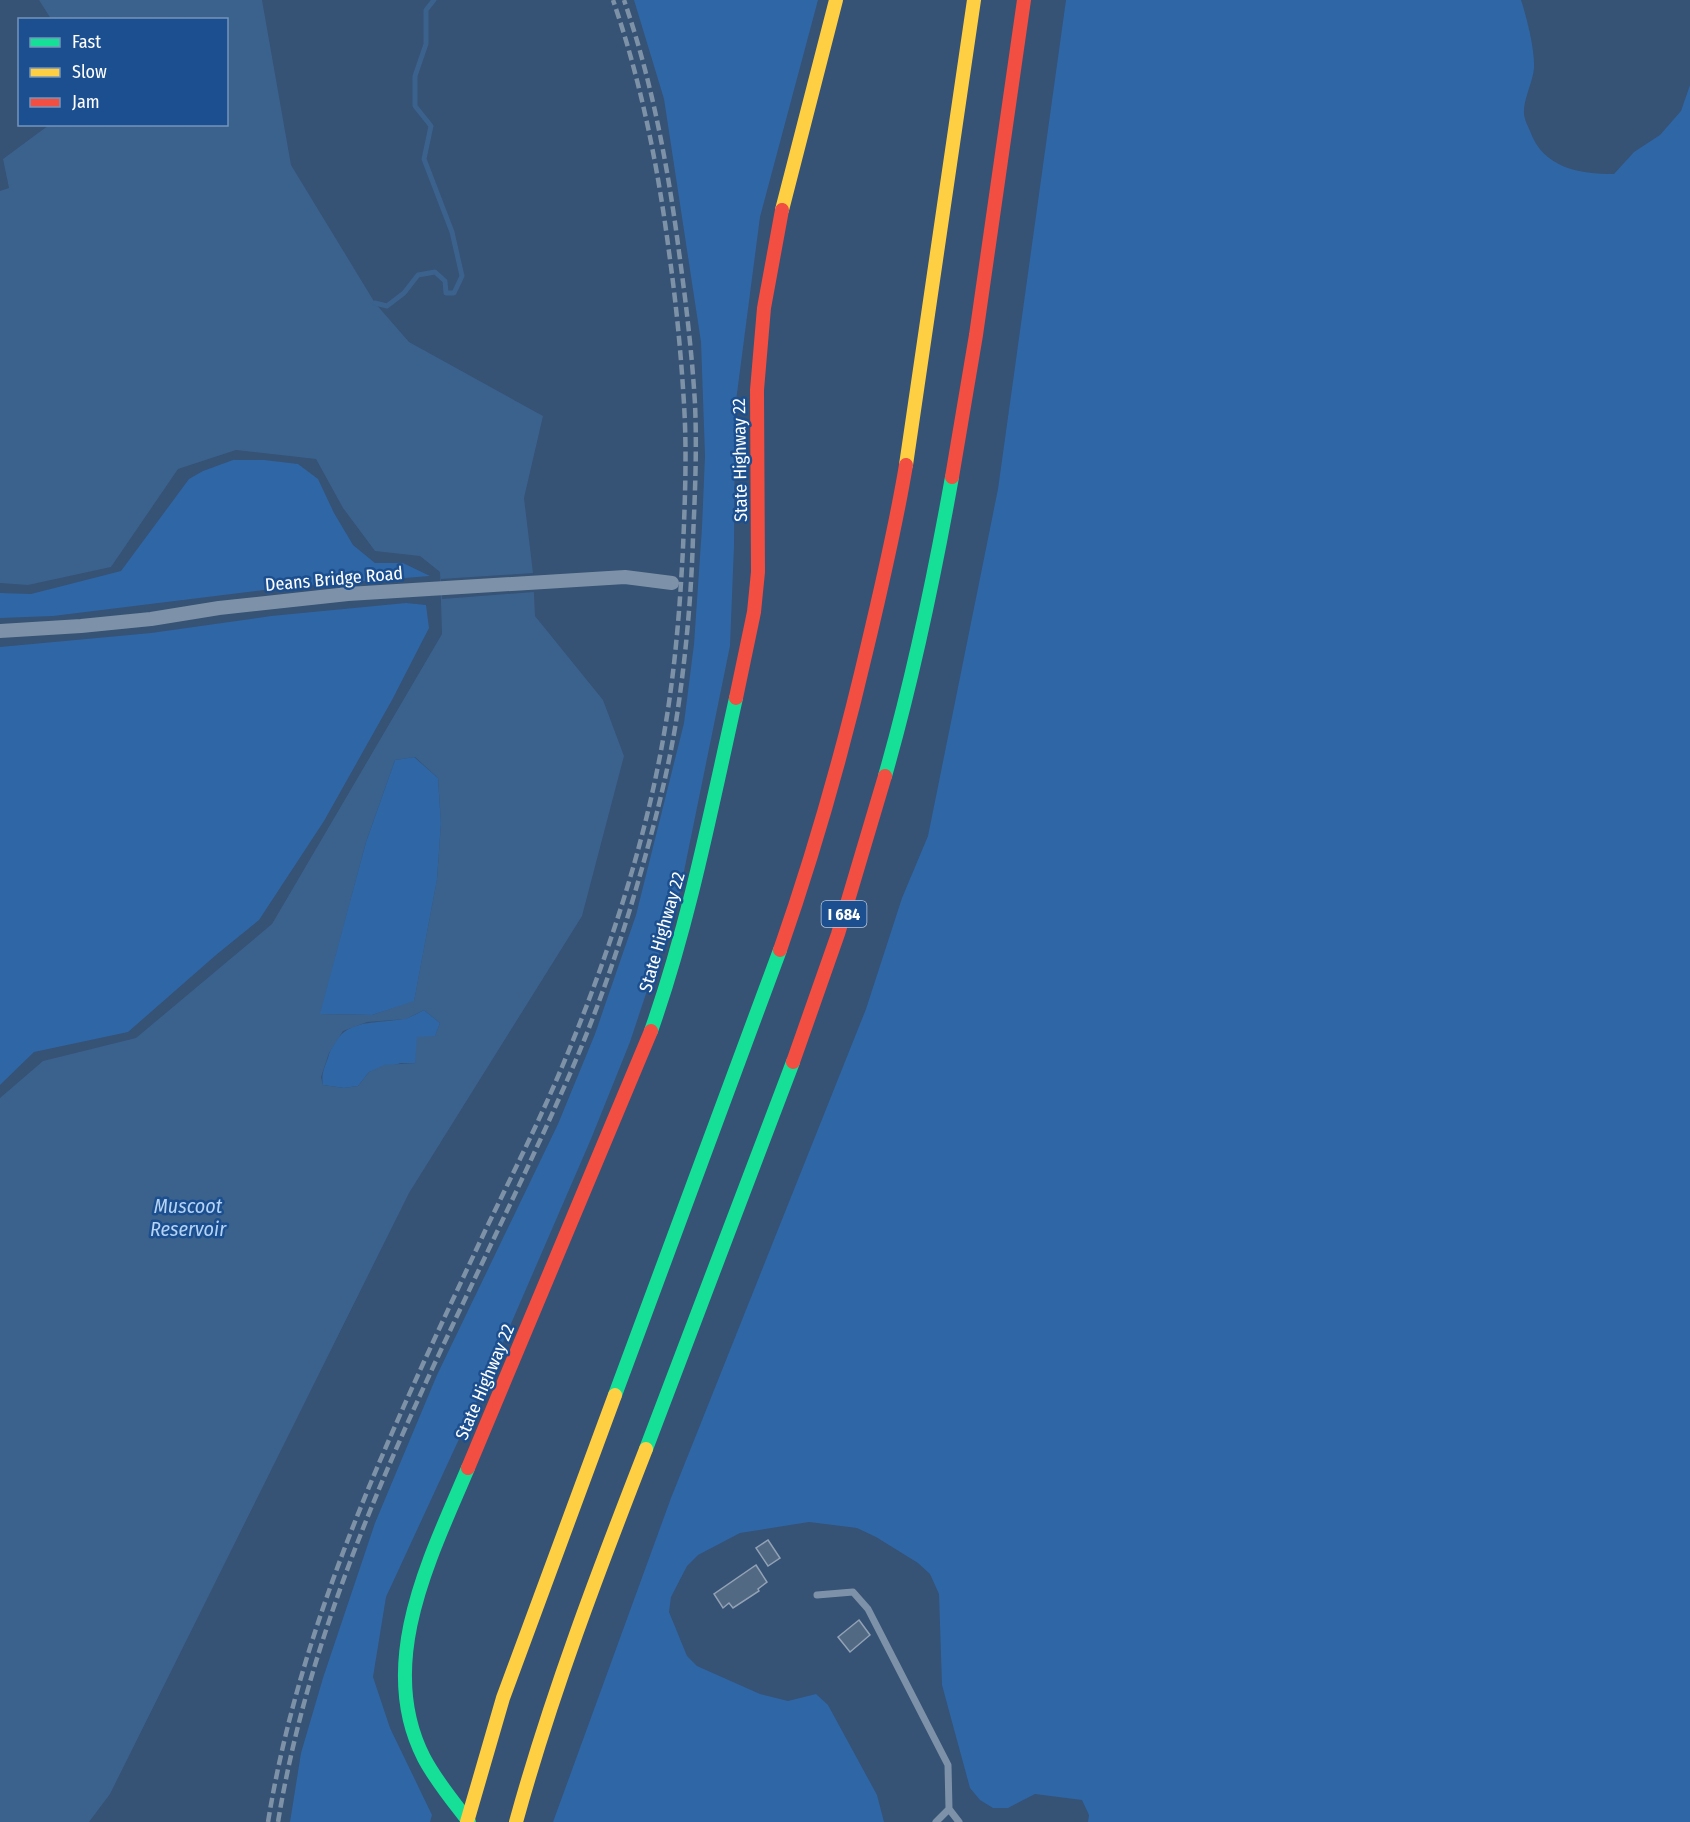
<svg xmlns="http://www.w3.org/2000/svg" width="1690" height="1822" viewBox="0 0 1690 1822" font-family="'Fira Sans Condensed',sans-serif">
	<style>
		.green { fill: #2f66a5 }
		.water { fill: #3b618d; fill-rule: evenodd }
		.pier { fill: #365274 }
		.lines { fill: none; stroke-linecap: round; stroke-linejoin: round }
		.stream { stroke: #3b618d; stroke-width: 5 }
		.building { fill: #526984; stroke: #92a2b6; stroke-width: 1.5 }
		.lane { stroke: #7d92a8; stroke-width: 7 }
		.street { stroke: #7d92a8; stroke-width: 14 }
		.fast { stroke: #16e098; stroke-width: 14 }
		.slow { stroke: #ffcf43; stroke-width: 14 }
		.jam { stroke: #f24e42; stroke-width: 14 }
		.rail { stroke: #7e92a7; stroke-width: 4.5; stroke-dasharray: 10 4.5; stroke-linecap: butt }
		.labels { text-anchor: middle; stroke-width: 5; stroke-linejoin: round; paint-order: stroke }
		.shield { fill: #1b4f8f; stroke: #bbcadd; stroke-width: 1.5 }
		.shield-label { font-size: 16px; font-weight: bold; fill: #fff }
		.street-label { font-size: 18px; fill: #fff; stroke: #1b4f8f }
		.water-label { font-size: 20px; font-style: italic; fill: #b5d3f5; stroke: #1b4f8f }
	</style>
	<rect width="100%" height="100%" fill="#365274"/>
	<path class="green" d="M634,0H818L760,217L735,409L734,546L730,646L680,891L630,1042L591,1139L491,1370L386,1597L373,1677L390,1728L432,1815L430,1822H290L301,1753L323,1678L375,1523L437,1375L558,1124L595,1034L636,915L684,723L694,644L702,527L705,456L701,342L664,99Z
		M1066,0H1521C1527,18 1535,50 1534,68C1533,82 1523,100 1524,113C1524,119 1528,126 1530,131C1543,168 1579,174 1614,174L1634,152L1660,135L1681,111L1690,85V1822H1088L1089,1815L1082,1800L1035,1794L1008,1808H993L980,1800L970,1788L942,1685L939,1594L930,1574L918,1563L876,1537L857,1528L809,1522L740,1533L698,1555L687,1566L671,1597L669,1612L687,1656L697,1666L760,1694L788,1701L816,1694L828,1705L877,1795L884,1822H553L671,1498L866,1009L902,898L928,836L998,489Z
		M233,460H264L298,464L318,479L334,513L353,545L375,563H403L430,576L289,587L53,616L0,618V593L31,594L121,571L189,479L203,471Z
		M406,603L426,605L429,628L392,700L324,821L259,920L216,955L128,1032L34,1052L0,1085V647L151,633L271,616Z
		M414,757L438,778L441,823L437,880L414,1002L372,1015L319,1014L366,842L395,760Z
		M424,1010L440,1023L435,1037L415,1063H401L369,1072L358,1086L344,1088L323,1085C321,1075 324,1068 328,1058C341,1017 369,1025 403,1019C410,1018 418,1013 424,1010Z"/>
	<path class="water" d="M39,0H262L291,165L375,303L409,342L543,416L524,498L533,573L535,616L603,700L624,756L582,916L409,1193L110,1794L89,1822H0V1098L43,1061L136,1038L272,924L442,634L440,572L420,556L375,551L343,508L316,459L236,450L178,469L111,567L28,585L0,583V191L9,188L3,159L49,125L226,124V20L51,19ZM415,757L438,778L441,823L437,879L414,1001L372,1015L320,1014L366,842L395,760ZM424,1010L440,1023L435,1036L417,1037L415,1063L384,1065L369,1072L358,1086L344,1088L323,1085L321,1077L329,1053L343,1031L367,1022L406,1019Z"/>
	<path class="pier" d="M533,573L534,592L442,599L441,579Z"/>
	<g class="lines">
		<path class="stream" d="M375,303L387,306L404,293L418,275L435,272L445,281L446,293H454L462,276L452,232L424,159L431,126L415,106V76L426,44V10L434,0"/>
	</g>
	<path class="building" d="M768,1540L780,1558L768,1566L756,1548Z
		M756,1565L767,1582L758,1589L759,1591L733,1608L729,1603L723,1608L714,1594Z
		M859,1620L870,1635L850,1652L838,1637Z"/>
	<g class="lines">
		<path class="lane" d="M817,1595L853,1592L868,1609L948,1765L949,1809
			M936,1822L949,1809L959,1822"/>
		<path class="street" d="M0,631L81,626L151,619L219,608L348,594L625,577L672,583"/>
		<path class="fast" d="M885,776C913,678 934,578 952,477
			M651,1031C689,923 711,810 736,698
			M615,1395L780,950
			M646,1449L793,1062
			M468,1468C431,1556 375,1663 424,1758C436,1781 453,1801 469,1822"/>
		<path class="slow" d="M782,210L836,0
			M906,465L974,0
			M467,1822L503,1698L615,1395
			M516,1822C551,1695 598,1572 646,1449"/>
		<path class="jam" d="M952,477L976,335L1024,0
			M736,698L754,612L758,572L757,390L764,308L782,210
			M780,950C815,850 844,747 868,644C882,585 896,525 906,465
			M793,1062L838,934L885,776
			M468,1468L651,1031"/>
		<path class="rail" d="M268,1822C302,1613 396,1421 485,1231C511,1177 539,1122 562,1067C607,960 646,843 665,728C675,669 680,608 683,548C685,500 687,452 684,404C681,353 676,302 669,252C658,167 641,81 613,0
			M278,1822C322,1555 462,1320 569,1076C601,1003 626,927 647,850C658,810 668,769 675,728C685,665 691,602 693,538C695,494 697,449 695,404C692,353 686,303 679,252C668,167 652,81 624,0"/>
	</g>
	<g class="labels">
		<rect class="shield" x="821.5" y="901" width="45" height="26" rx="4.5"/>
		<g class="shield-label">
			<text x="844" y="920">I 684</text>
		</g>
		<g class="street-label">
			<text transform="translate(740 460) rotate(-91)" y="6">State Highway 22</text>
			<text transform="translate(334 579) rotate(-5)" y="6">Deans Bridge Road</text>
			<text transform="translate(662 932) rotate(-74)" y="6">State Highway 22</text>
			<text transform="translate(485 1382) rotate(-67)" y="6">State Highway 22</text>
		</g>
		<g class="water-label">
			<text x="188" y="1213">Muscoot<tspan x="188" dy="23">Reservoir</tspan></text>
		</g>
	</g>
	<rect x="18" y="18" width="210" height="108" fill="#1b4f8f" stroke="#7695bc" stroke-width="1.5"/>
	<rect x="30" y="38" width="30" height="9" fill="#16e098" stroke="#7695bc" stroke-width="1.5"/>
	<text x="72" y="48" font-size="18" fill="#ffffff">Fast</text>
	<rect x="30" y="68" width="30" height="9" fill="#ffcf43" stroke="#7695bc" stroke-width="1.5"/>
	<text x="72" y="78" font-size="18" fill="#ffffff">Slow</text>
	<rect x="30" y="98" width="30" height="9" fill="#f24e42" stroke="#7695bc" stroke-width="1.5"/>
	<text x="72" y="108" font-size="18" fill="#ffffff">Jam</text>
</svg>
